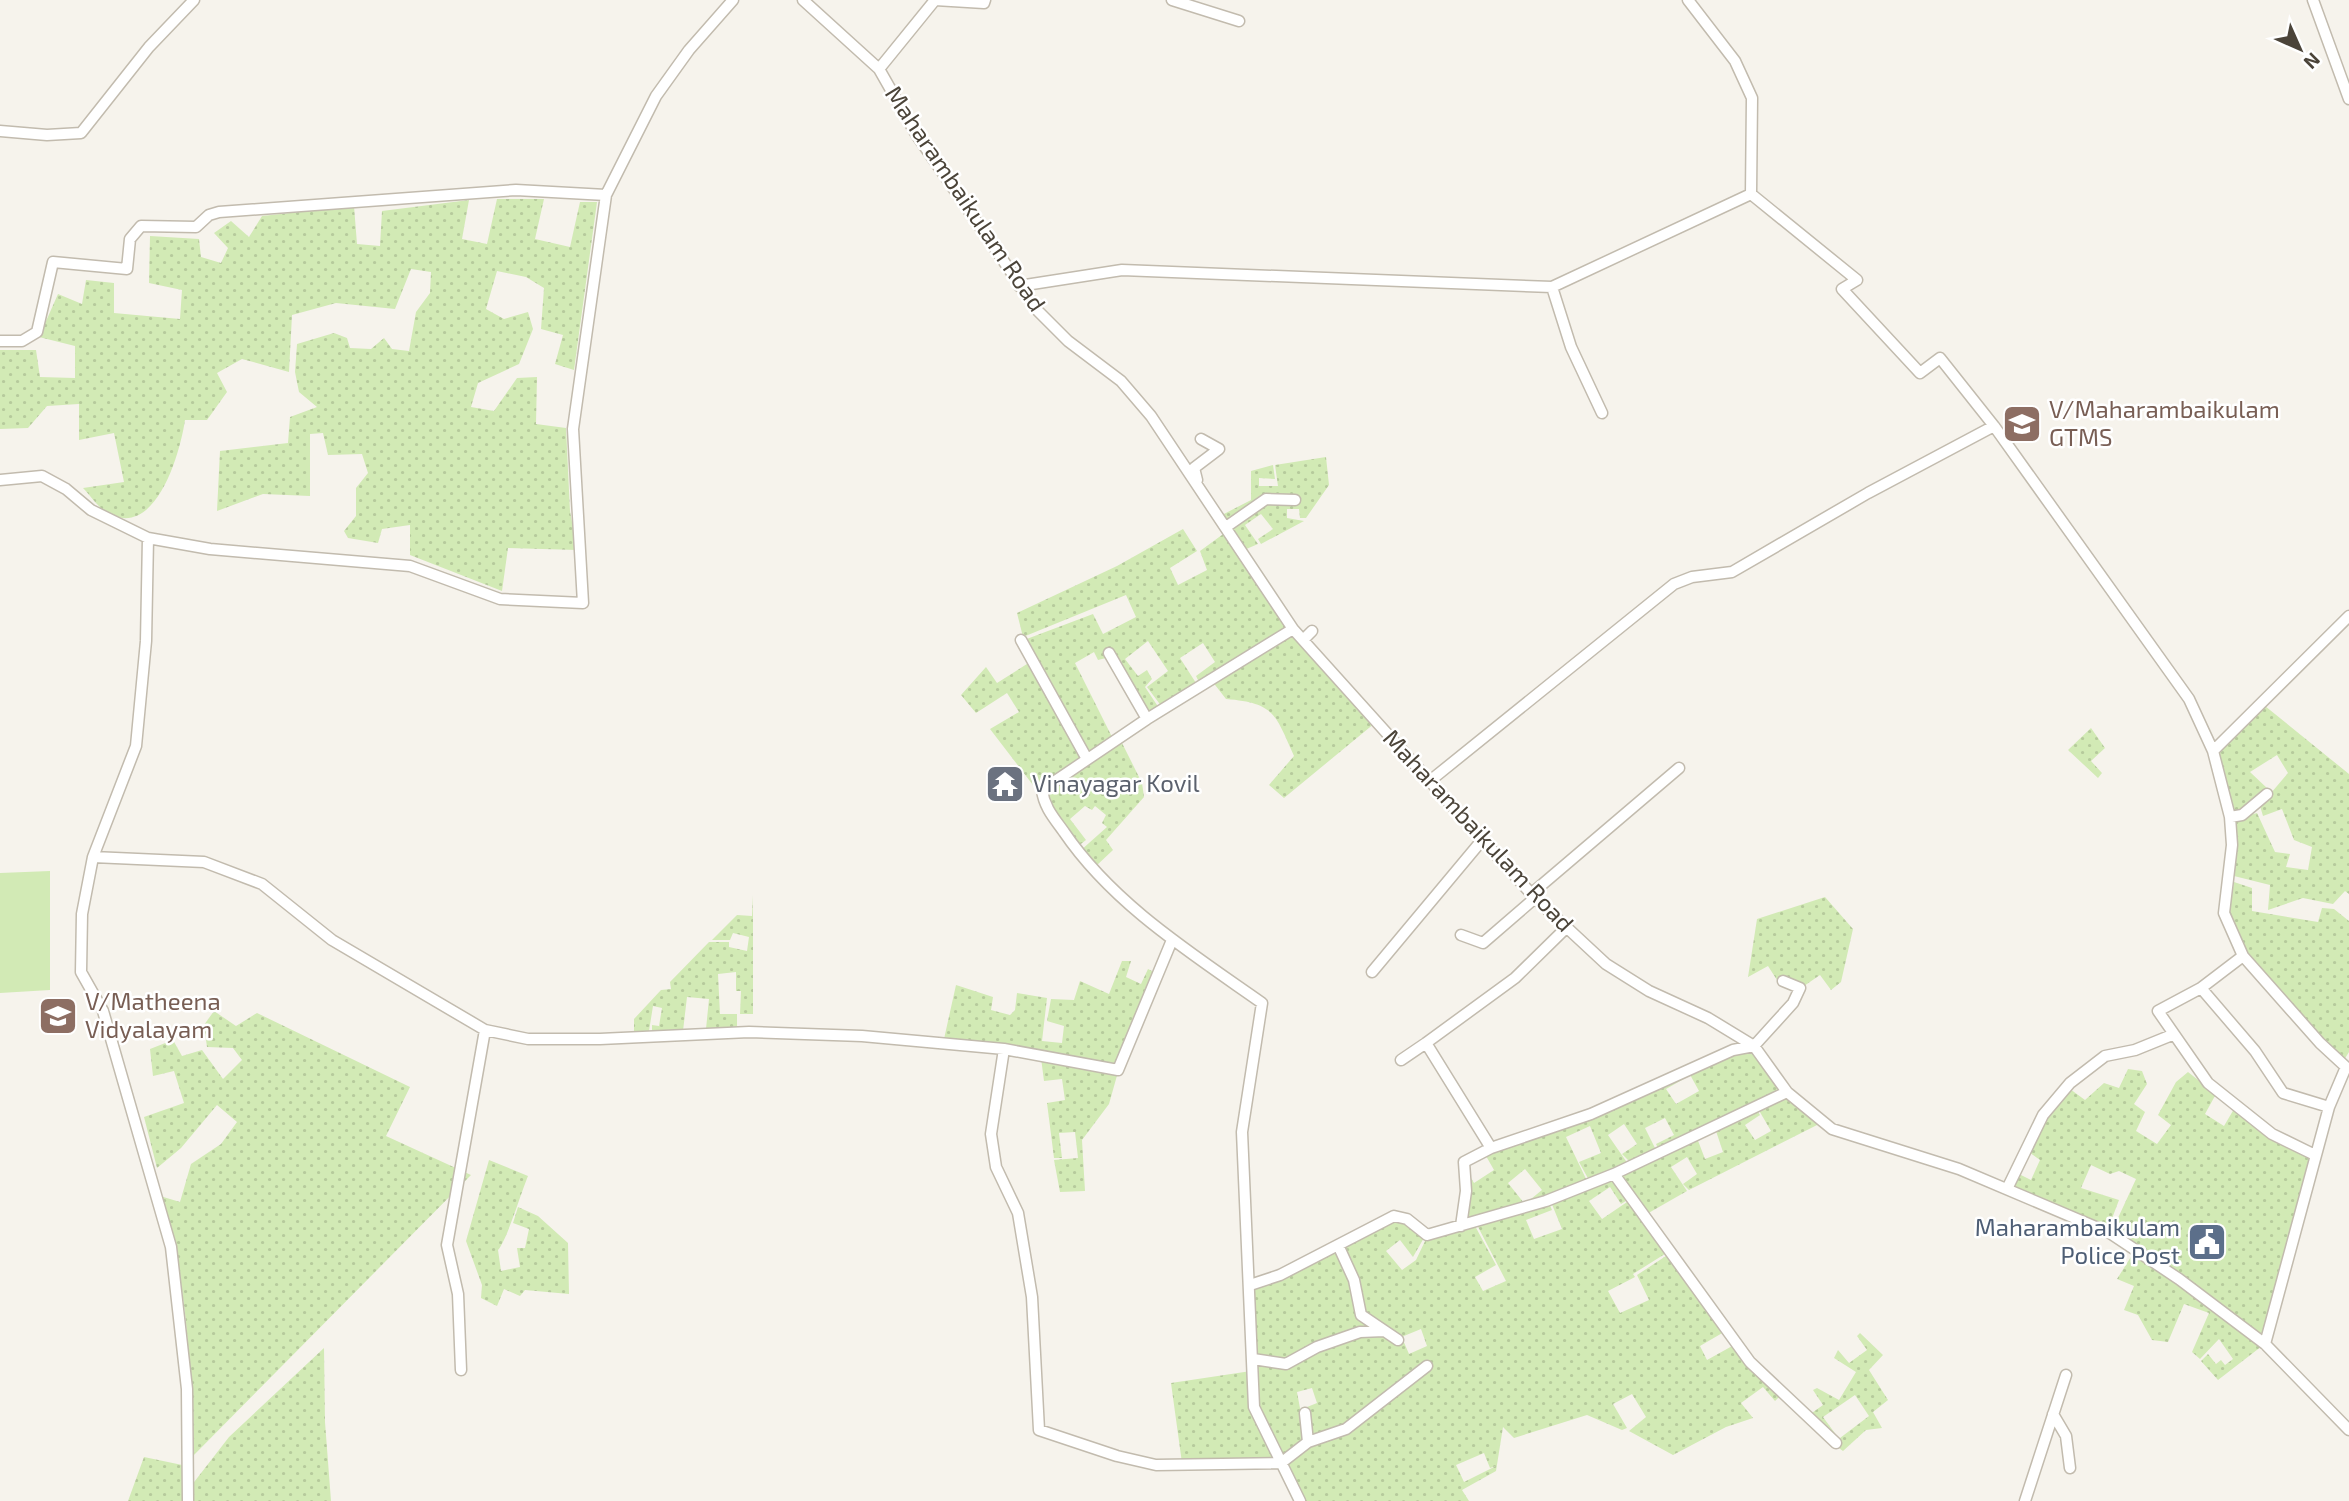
<svg xmlns="http://www.w3.org/2000/svg" width="2349" height="1501" viewBox="0 0 2349 1501" font-family="'Exo 2',sans-serif">
	<style>
		.grass { fill: url(#grass-dots); fill-rule: evenodd }
		.park { fill: #d2eab5 }
		.lines { fill: none; stroke-linecap: round; stroke-linejoin: round }
		.minor-casing { stroke: #c2bbae; stroke-width: 13 }
		.minor { stroke: #fff; stroke-width: 10 }
		.labels { text-anchor: middle; stroke-width: 5; stroke-linejoin: round; paint-order: stroke }
		.street-label { font-size: 24px; fill: #4b4439; stroke: #fff }
		.education-label { font-size: 24px; fill: #785e54; stroke: #fff; text-anchor: start }
		.worship-label { font-size: 24px; fill: #5b616d; stroke: #fff; text-anchor: start }
		.service-label { font-size: 24px; fill: #4e5e75; stroke: #fff; text-anchor: end }
	</style>
	<defs>
		<pattern id="grass-dots" width="8" height="8" patternUnits="userSpaceOnUse" patternTransform="scale(1.75)"><rect width="8" height="8" fill="#d2eab5"/><path d="M2 2h.1M6 6h.1" fill="none" stroke="#b6ca9c" stroke-width="1.8" stroke-linecap="round"/></pattern>
	</defs>
	<rect width="100%" height="100%" fill="#f6f3ec"/>
	<path class="grass" d="M497,199H544L535,239L570,247L580,202H597L574,370L555,364L563,335L541,329L544,288L526,277L497,271L486,309L504,319L528,312L533,329L519,364L478,383L471,407L494,411L517,378L537,377L536,424L566,428L570,511L577,550L508,548L502,591L410,555V525L382,529L378,543L348,538L344,531L356,516V488L368,473L362,454L328,455L323,433L310,434V496L263,494L217,511L220,451L288,443L290,417L317,407L299,392L295,372L297,344L334,333L347,338L350,348L371,349L384,338L392,349L409,351L416,312L430,293L431,272L411,269L395,309L336,303L292,315L289,372L242,359L217,373L227,392L207,420H185C180,454 155,542 106,512C98,507 90,495 83,488L124,482L114,433L79,440V404L47,406L28,428L0,429V350H36L40,377L75,378V346L39,337L58,294L82,304L86,280L114,283V313L180,319L182,290L149,283L150,236L199,239L201,257L221,263L228,248L214,233L231,221L249,237L262,216L354,206L357,244L380,246L382,211L469,200L462,239L487,244Z
		M1326,457L1329,485L1306,518H1300L1299,509H1287V518L1304,521L1261,544L1258,539L1273,529L1261,514L1245,525L1258,544L1244,550L1229,528L1265,498L1227,525L1220,516L1251,500V471L1273,465L1275,479L1259,478V486H1278L1275,465Z
		M1183,529L1197,551L1170,568L1178,585L1207,570L1200,551L1226,532L1290,628L1199,682L1196,676L1215,662L1203,643L1180,658L1196,683L1162,707L1147,687L1168,671L1148,641L1125,659L1138,676L1147,670L1152,679L1145,687L1159,708L1148,715L1109,648L1103,651L1106,658L1098,660L1094,652L1075,663L1112,737L1088,754L1024,640L1093,614L1103,634L1136,617L1126,595L1023,637L1017,613L1117,566Z
		M1292,631L1375,723L1284,798L1269,785L1294,756C1275,714 1275,703 1226,699L1212,681Z
		M1030,662L1083,758L1036,789L990,729L1019,712L1007,693L976,713L961,695L986,667L997,683Z
		M2265,706L2349,774V894L2345,891L2333,904L2303,898L2268,910L2270,885L2234,876L2232,820L2257,813L2275,852L2290,854L2286,867L2308,870L2312,847L2294,840L2282,809L2263,816L2260,806L2288,773L2277,755L2250,772L2268,789L2251,805L2231,813L2217,754Z
		M2091,728L2105,748L2091,761L2102,773L2098,778L2068,750Z
		M1120,739L1142,783L1144,797L1106,840L1113,850L1095,867L1080,851L1107,827L1102,823L1106,815L1095,806L1092,810L1085,806L1070,819L1086,840L1077,847L1045,802L1043,790Z
		M2234,882L2252,888V911L2318,922L2322,908L2334,909L2349,921V1052L2344,1060L2246,954L2229,914Z
		M753,895V1014H740L741,991H736V972L718,974L720,1014H737V1027L754,1028L686,1032V1029H706L709,999L687,997L683,1031H652V1025L659,1026L662,1008L653,1006L649,1031L634,1032V1019L661,990L671,989L670,982L709,942H729V947L747,951L749,937L733,933L730,940H712L737,915L752,916Z
		M1825,897L1853,929L1841,982L1831,990L1820,975L1804,986L1783,978L1777,980L1768,966L1748,977L1757,919Z
		M1122,961H1131L1126,977L1141,984L1148,969L1154,972L1118,1066L944,1039L956,985L993,997L991,1010L1010,1015L1015,1010L1017,993L1047,998L1042,1041L1062,1043L1064,1026L1047,1021L1051,999L1074,1000L1080,981L1109,994Z
		M214,1011L236,1026L257,1013L410,1087L386,1136L471,1175L191,1458C192,1369 188,1281 160,1196L180,1202L191,1164L221,1144L237,1122L217,1105L181,1148L157,1168L144,1117L184,1103L174,1071L153,1076L150,1049L173,1040L182,1056L202,1050L223,1079L242,1060L233,1048L207,1047L204,1025Z
		M1754,1047L1784,1091L1658,1148L1656,1144L1674,1135L1665,1118L1645,1128L1655,1148L1630,1162L1622,1154L1637,1144L1624,1124L1608,1135L1628,1164L1590,1182L1579,1162L1601,1153L1590,1126L1566,1137L1588,1183L1526,1203L1542,1190L1525,1169L1508,1183L1524,1203L1463,1225L1468,1173L1474,1183L1494,1170L1486,1156L1492,1150L1686,1072L1689,1076L1666,1089L1676,1104L1699,1091L1688,1071Z
		M1041,1058L1118,1072L1109,1104L1082,1140L1085,1191L1060,1192L1054,1160L1078,1158L1075,1132L1059,1133L1062,1158H1054L1047,1103L1065,1100L1062,1079L1044,1081Z
		M2128,1069L2142,1071L2147,1084L2134,1104L2145,1112L2136,1131L2157,1144L2171,1125L2158,1115L2176,1082L2188,1072L2216,1094L2205,1114L2224,1126L2234,1109L2311,1156L2263,1340L2112,1231L2136,1179L2119,1171L2110,1174L2091,1165L2081,1188L2119,1200L2108,1229L2010,1188L2017,1173L2031,1180L2040,1160L2029,1152L2046,1117L2070,1089L2085,1100L2104,1083L2119,1088Z
		M1787,1094L1821,1123L1689,1190L1683,1184L1697,1174L1687,1157L1671,1167L1687,1191L1645,1215L1616,1175L1697,1138L1705,1159L1723,1152L1715,1128L1756,1108L1760,1115L1745,1125L1755,1140L1771,1131L1757,1107Z
		M489,1160L528,1176C521,1193 507,1240 498,1250L501,1271L520,1267L517,1248H525L529,1229L513,1223L518,1207L538,1216L568,1243L569,1294L525,1290L520,1296L504,1289L497,1306L481,1298L482,1285L466,1241Z
		M1614,1177L1629,1199L1621,1204L1610,1187L1589,1201L1602,1219L1630,1200L1668,1252L1633,1274L1635,1277L1608,1291L1620,1313L1649,1300L1637,1275L1669,1254L1724,1332L1700,1346L1707,1360L1734,1345L1748,1363L1781,1395L1775,1401L1763,1387L1741,1403L1753,1418L1726,1427L1673,1455L1629,1431L1646,1417L1632,1394L1613,1404L1627,1428L1622,1430L1587,1415L1514,1438L1503,1427L1496,1471L1462,1490L1469,1501H1301L1282,1464L1309,1444L1347,1431L1429,1367L1426,1364L1345,1428L1310,1439L1302,1409L1317,1403L1312,1388L1297,1392L1306,1441L1281,1461L1256,1407L1254,1362L1287,1366L1318,1349L1361,1334H1373L1374,1330C1340,1328 1316,1353 1287,1361C1278,1364 1264,1358 1255,1357L1252,1287L1281,1277L1337,1248L1352,1280L1360,1317L1398,1343L1403,1340L1409,1354L1427,1346L1421,1329L1399,1338L1364,1314L1356,1280L1340,1245L1394,1218L1406,1221L1425,1236L1413,1257L1400,1240L1386,1251L1402,1270L1416,1260L1427,1237L1474,1224L1496,1265L1475,1277L1483,1291L1506,1281L1476,1223L1549,1203L1552,1210L1526,1220L1534,1239L1562,1229L1551,1202ZM1484,1453L1490,1468L1496,1466L1464,1482L1456,1465Z
		M2134,1252L2262,1346L2218,1380L2201,1361L2208,1354L2216,1364L2221,1360L2225,1365L2233,1359L2219,1339L2200,1359L2192,1352L2209,1313L2184,1304L2168,1342L2152,1340L2138,1315L2124,1310L2134,1286L2117,1279Z
		M1860,1333L1883,1355L1869,1370L1888,1400L1873,1412L1882,1428L1866,1430L1843,1451L1836,1446L1840,1438L1869,1416L1855,1395L1823,1417L1837,1436L1836,1441L1809,1415L1823,1405L1813,1390L1817,1388L1839,1400L1856,1372L1834,1358L1838,1350L1849,1363L1867,1350L1857,1336Z
		M324,1348L325,1422L331,1501H192L191,1486L229,1437Z
		M1251,1371L1252,1408L1277,1461L1182,1463L1171,1383Z
		M144,1457L187,1466L189,1501H128Z"/>
	<path class="park" d="M50,871V990L0,993V873Z"/>
	<g class="lines">
		<g class="minor-casing">
			<path id="minor" d="M803,0L879,69L916,134L1038,311L1068,341L1121,381L1151,416L1293,629L1535,898L1606,964L1649,991L1708,1018L1754,1046L1787,1092L1832,1129L1959,1169L2110,1233L2179,1279L2265,1344L2349,1430
				M1172,0L1239,21
				M2313,0L2349,99
				M879,69L935,0L984,3L985,0
				M0,131L47,135L81,133L149,47L194,0
				M1751,194L1857,280L1842,289L1920,373L1940,358L1994,426L2189,699L2213,751L2230,817L2232,845L2224,913L2243,956L2320,1043L2346,1067L2329,1107L2265,1344
				M1019,286L1122,270L1552,287L1751,194L1752,98L1735,61L1688,0
				M1552,287L1571,347L1602,413
				M0,341H22L37,332L53,262L127,269L130,239L141,226L196,227L209,215L219,212L516,190L606,195
				M0,480L42,476L66,489L91,510L148,538L210,549L410,566L500,599L583,603L573,429L606,195L656,96L689,50L733,0
				M1197,480L1194,468L1219,449L1201,439
				M1226,527L1266,499L1295,500
				M148,538L146,641L136,746L93,857L82,914L81,972L103,1011L171,1247L187,1389L188,1501
				M1293,629L1147,719L1042,790C1044,807 1054,818 1064,832C1113,904 1191,953 1262,1003L1242,1132L1254,1407L1300,1501
				M1021,640L1087,759
				M1303,640L1312,631
				M1109,653L1147,719
				M2213,751L2349,616
				M1431,780L1674,584L1692,577L1732,572L1868,493L1994,426
				M2230,817L2242,815L2267,794
				M93,857L204,862L262,884L332,940L485,1030L528,1039H600L749,1032L862,1036L1004,1049L1118,1070L1172,940
				M1531,894L1679,768
				M1461,935L1483,943L1535,898
				M2243,956L2201,988L2158,1011L2208,1083L2272,1134L2315,1155
				M1372,972L1483,839
				M2201,988L2255,1051L2283,1093L2329,1107
				M1426,1043L1515,978L1566,928
				M1004,1049L991,1134L996,1167L1018,1213L1032,1297L1039,1430L1117,1456L1156,1465L1281,1463L1308,1442L1305,1413
				M1401,1060L1426,1043L1491,1148L1464,1162L1466,1191L1461,1226
				M1491,1148L1591,1114L1733,1050L1754,1046L1793,1003L1800,988L1783,981
				M1614,1174L1750,1362L1836,1443
				M2007,1189L2043,1115L2070,1083L2105,1056L2135,1050L2172,1035
				M1338,1245L1354,1280L1361,1315L1398,1340
				M1250,1285L1280,1275L1394,1216L1407,1219L1427,1235L1546,1201L1614,1174L1787,1092
				M1253,1359L1286,1364L1317,1347L1360,1332L1384,1331
				M461,1370L458,1294L447,1245L485,1030
				M2053,1414L2066,1436L2070,1468
				M1308,1442L1346,1429L1427,1366
				M2025,1501L2066,1375"/>
		</g>
		<use href="#minor" class="minor"/>
	</g>
	<defs>
		<g id="school-square" transform="scale(2.0125)"><rect x="-9" y="-9" width="18" height="18" rx="4" fill="#8d6e63" stroke="#fff"/><path d="M0-5L7-2L0 1L-7-2ZM-4 1L0 2.5L4 1V4Q0 6-4 4Z" fill="#fff"/></g>
		<g id="temple-square" transform="scale(2.0125)"><rect x="-9" y="-9" width="18" height="18" rx="4" fill="#6b7280" stroke="#fff"/><path d="M0-6L5-2H3V0L6.5 2.5H4V6H1.5V3h-3V6H-4V2.5H-6.5L-3 0V-2H-5Z" fill="#fff"/></g>
		<g id="civic-square" transform="scale(2.0125)"><rect x="-9" y="-9" width="18" height="18" rx="4" fill="#5c6f8a" stroke="#fff"/><path d="M-.6-6.5H3V-4.5H.6V-3L4-1V1h2V6H-6V1h2V-1L-.6-3ZM-1.2 2.5V6h2.4V2.5Z" fill="#fff"/></g>
	</defs>
	<g fill-rule="evenodd">
		<use href="#school-square" x="2022" y="424"/>
		<use href="#temple-square" x="1005" y="784"/>
		<use href="#school-square" x="58" y="1016"/>
		<use href="#civic-square" x="2207" y="1242"/>
	</g>
	<g class="labels">
		<g class="street-label">
			<text transform="translate(965 199) rotate(56)" y="8">Maharambaikulam Road</text>
			<text transform="translate(1478 831) rotate(47)" y="8">Maharambaikulam Road</text>
		</g>
		<g class="education-label">
			<text x="2049" y="418">V/Maharambaikulam<tspan x="2049" dy="28">GTMS</tspan></text>
			<text x="85" y="1010">V/Matheena<tspan x="85" dy="28">Vidyalayam</tspan></text>
		</g>
		<g class="worship-label">
			<text x="1032" y="792">Vinayagar Kovil</text>
		</g>
		<g class="service-label">
			<text x="2180" y="1236">Maharambaikulam<tspan x="2180" dy="28">Police Post</tspan></text>
		</g>
	</g>
	<g transform="translate(2300 49) rotate(135)" stroke="#ffffff" stroke-width="5" paint-order="stroke">
	<path d="M0-5L12 26L0 18L-12 26Z" fill="#4b4439"/>
	<text y="-10" font-size="19" font-weight="bold" text-anchor="middle" fill="#4b4439">N</text>
	</g>
</svg>
